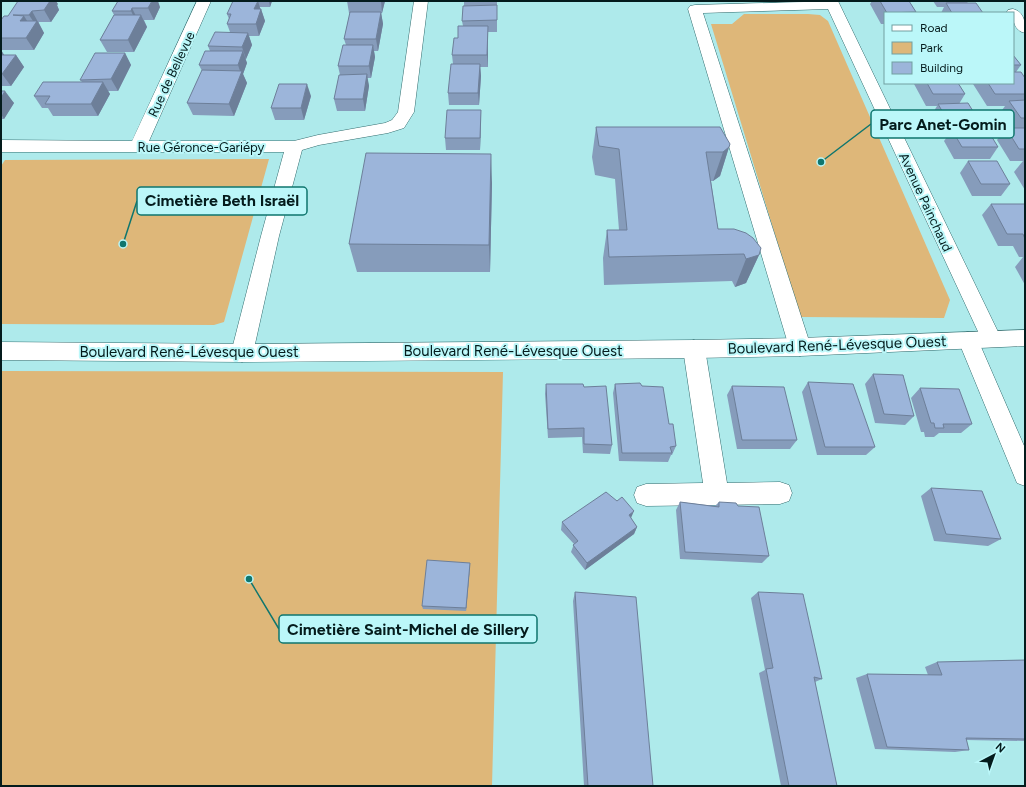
<svg xmlns="http://www.w3.org/2000/svg" width="1026" height="787" viewBox="0 0 1026 787" font-family="Figtree,sans-serif">
	<style>
		.green { fill: #deb779 }
		.lines { fill: none; stroke-linecap: round; stroke-linejoin: round }
		.minor-casing { stroke: #336d6f; stroke-width: 1 }
		.major-casing { stroke: #336d6f; stroke-width: 1 }
		.minor { fill: #fff; fill-rule: evenodd }
		.major { fill: #fff; fill-rule: evenodd }
		.wall { fill: #869cbb }
		.shaded-wall { fill: #6d7f99 }
		.building { fill: #9cb5da; stroke: #6d7f99 }
		.labels { text-anchor: middle; stroke-width: 4; stroke-linejoin: round; paint-order: stroke }
		.far-street-label { font-size: 13px; fill: #041b1c; stroke: #bbf7f9 }
		.street-label { font-size: 15px; fill: #041b1c; stroke: #bbf7f9 }
		.leader { fill: none; stroke: #0f766e; stroke-width: 1.5 }
		.callout-dot { fill: #0f766e; stroke: #bbf7f9; stroke-width: 1.5 }
		.callout { fill: #bbf7f9; stroke: #0f766e; stroke-width: 1.5 }
		.callout-label { font-size: 16px; text-anchor: middle; font-weight: bold; fill: #041b1c }
	</style>
	<rect width="100%" height="100%" fill="#aeeaeb"/>
	<path class="green" d="M744,14H808L820,15L828,21L950,300L944,318L800,317L711,24H732Z
		M269,159L224,322L214,325L1,324V166L5,160Z
		M1,371L503,372L492,786H1Z"/>
	<g class="lines">
		<g class="minor-casing">
			<path id="minor" d="M197,1H211L149,141H294L318,135L385,123L392,120L398,112L414,1H428L414,112L404,128L388,133L319,145L302,150L279,236L253,353L249,359L242,362L235,359L231,353L261,236L284,152H1V140L132,141Z
				M838,1L1001,338L998,344L991,346L984,344L981,338L828,9L703,13L811,347L807,353L800,356L793,353L789,347L688,9L690,6L695,5Z
				M1013,9C1025,12 1025,23 1025,33C1015,31 1013,22 1013,13H1006L1008,10Z
				M968,332L975,334L978,340L1025,448V486L1017,483L958,340L961,334Z
				M694,340L701,343L705,349L727,483L780,482L789,485L792,493L789,501L780,504L646,506L637,503L634,495L637,487L646,484L703,483L683,349L687,343Z"/>
		</g>
		<g class="major-casing">
			<path id="major" d="M1025,330V346L800,356L694,358L242,362L1,360V342L242,344L694,340L800,338Z"/>
		</g>
		<use href="#minor" class="minor"/>
		<use href="#major" class="major"/>
	</g>
	<path class="wall" d="M118,1L160,7L154,20H144L147,27L134,52H107L100,40L114,15L112,11Z
		M238,1H272L270,7H259L260,9H261L265,21L259,36H249L252,45L246,59H245L247,63L243,74L247,83L234,116L193,115L187,103L202,71L199,65L210,51L208,46L230,32L227,24L229,19L227,14Z
		M347,1H385L382,13H381L383,24L378,51H374L375,57L371,78H367L369,86L365,111H337L334,99L340,75L338,66L346,45L344,39L350,13H349Z
		M464,1H497V32H488V67H480L481,76L479,105H449L448,93L453,64L452,55L458,38L463,26L462,21L464,6Z
		M872,1H909L916,12V13H885V24H881L870,4Z
		M933,1H969L967,3L983,13H941L944,7H937Z
		M58,4L57,5L59,10L51,22H39V23L44,33L34,50H1V20L8,16Z
		M1,50L4,55H16L24,67L11,86H1Z
		M125,53L131,65L118,91H108L110,94L98,116H53L48,108H42L34,96L82,82L80,80Z
		M1013,55L1021,65L1016,72L1025,78V190L1014,172L1023,161H1010L997,140L1006,128H1010L1000,113L1005,106H987L973,84L974,83H1013Z
		M915,83H958L965,94L959,104L979,121L973,129L998,147L990,159H954L944,141L950,133H940L931,116L937,106H926L914,84Z
		M1,91L14,103L4,119H1Z
		M311,96L304,120H275L271,108Z
		M481,110V122L480,150H446L445,138Z
		M596,127L730,144L720,176L713,181H711L718,229L759,255L746,283L735,287L732,281L604,285L603,258L607,230H619L615,179L595,175L592,157Z
		M968,161L1010,184L1001,196H972L960,173Z
		M492,183L490,272H357L349,244Z
		M991,204H1025V285L1015,267L1023,257H1019L1013,246H998L982,215Z
		M873,374L914,416L905,425L875,423L865,384Z
		M808,382L875,447L866,455H817L802,392Z
		M546,384L612,445L610,454L583,453L582,437L548,438L545,394Z
		M615,384L669,424L676,446L672,455H671L668,462L619,461L613,393Z
		M732,386L797,440L790,449H737L727,395Z
		M920,388L972,424L961,433H939L934,437H925L924,432H921L911,398Z
		M931,488L1001,539L988,546L934,541L921,496Z
		M680,502L715,506L719,502L738,506L769,556L762,563L680,559L676,510Z
		M631,518L637,527L634,534L585,570L571,552L574,544L561,530L562,522Z
		M470,563V566L466,611L423,609L422,606Z
		M575,592L653,786H584L573,601Z
		M758,592L822,679L815,682L837,786H781L759,673L765,670L751,598Z
		M1025,660V741L966,740L969,750L955,752L875,749L856,678L867,674L928,675L925,667L937,662Z"/>
	<path class="shaded-wall" d="M49,1H56L58,4L57,5L59,10L51,22L44,10Z
		M152,1H158L160,7L154,20L148,8Z
		M258,1L261,11V9L265,21L259,36L256,24L254,9Z
		M269,1H272L270,7Z
		M381,1H385L382,13Z
		M132,8L138,20L137,23L131,11Z
		M32,11L44,33L34,50L26,38L35,24L29,15Z
		M381,12L383,24L378,51L376,39Z
		M141,15L147,27L134,52L128,40Z
		M24,16L31,27L20,21Z
		M488,26V67L487,55Z
		M248,33L252,45L246,59L242,47Z
		M373,45L375,57L371,78L369,66Z
		M1,50L8,61L1,62Z
		M243,51L247,63L243,74L247,83L234,116L229,104L241,74L238,65Z
		M125,53L131,65L118,91L111,79Z
		M16,55L24,67L11,86L2,74Z
		M480,64L481,76L479,105L478,93Z
		M367,74L369,86L365,111L363,99Z
		M103,82L110,94L98,116L91,104Z
		M307,84L311,96L304,120L301,108Z
		M5,91L14,103L4,119L1,114V98Z
		M481,110V122L480,150V138Z
		M729,147L720,176L713,181L723,152Z
		M491,154L492,183L490,272L489,245Z
		M759,255L746,283L735,287L746,259Z
		M634,511L631,518L629,515Z
		M637,527L634,534L585,570L587,563Z
		M470,563V566L466,611V608Z"/>
	<path class="building" d="M18,1H50L44,10L32,11L29,15H13L24,16L20,21H37L26,38H1V20L4,16H8Z
		M118,1H152L148,8H132L131,11H112Z
		M233,1H258L254,9H261L256,24H227L231,14H227Z
		M880,1H909L916,12L887,13Z
		M946,3H976L983,13H952Z
		M497,5V20L462,21L463,6Z
		M350,12H381L376,39H344Z
		M114,15H141L128,40H100Z
		M458,26H488L487,55H452L454,38H458Z
		M215,32L248,33L242,47L208,46Z
		M343,45H373L369,66H338Z
		M205,51H243L238,65H199Z
		M95,53H125L111,79L80,80Z
		M1,55H16L2,74H1Z
		M1013,55L1021,65H1013Z
		M451,64H480L478,93H448Z
		M202,70L242,71L229,104L187,103Z
		M1013,72H1021L1025,78V94H995L988,83H1013Z
		M367,74L363,99H334L339,75Z
		M43,82H103L91,104H45L50,96H34Z
		M927,83H958L965,94H933Z
		M279,84H307L301,108H271Z
		M1,91H5L1,98Z
		M1025,100V118H1021L1009,101Z
		M968,103L979,121H948L938,104Z
		M447,110H481L480,138H445Z
		M596,127H720L730,144L729,147L723,152H706L718,229H734L746,233L753,238L761,248L759,255L746,259L744,254L609,257L607,230H627L619,149L599,146Z
		M1006,128H1025V149H1019Z
		M987,129L998,147H962L952,130Z
		M366,153L491,154L489,245L349,244Z
		M968,161H997L1010,184H981Z
		M991,204H1025V239L1023,234H1007Z
		M873,374L903,375L914,416L884,414Z
		M808,382L853,384L875,447H825Z
		M640,383L642,386L663,387L669,424H673L676,446L670,447L672,453H622L615,384Z
		M546,384H583L584,387L606,386L612,445L584,444V428L548,429Z
		M732,386L784,387L797,440H742Z
		M920,388L959,389L972,424H943L944,428H935L934,423H931Z
		M931,488L982,491L1001,539L946,534Z
		M606,492L617,501L622,497L634,511L629,515L637,527L587,563L573,545L578,541L562,522Z
		M680,502L719,507V502L736,503L738,506L759,507L769,556L685,552Z
		M427,560L470,563L466,608L422,606Z
		M575,592L636,597L653,786H588Z
		M758,592L803,594L822,679L814,677L837,786H789L766,669L773,668Z
		M1025,660V739L966,738L969,750L887,747L867,674L942,675L937,662Z"/>
	<g class="labels">
		<g class="far-street-label">
			<text transform="translate(171 74) rotate(-65)" y="5">Rue de Bellevue</text>
			<text x="201" y="152">Rue Géronce-Gariépy</text>
			<text transform="translate(926 202) rotate(65)" y="5">Avenue Painchaud</text>
		</g>
		<g class="street-label">
			<text transform="translate(837 345) rotate(-2)" y="5">Boulevard René-Lévesque Ouest</text>
			<text x="513" y="356">Boulevard René-Lévesque Ouest</text>
			<text x="189" y="357">Boulevard René-Lévesque Ouest</text>
		</g>
	</g>
	<path class="leader" d="M821 162L871 124M123 244L137 201M249 579L279 629"/>
	<g class="callout-dot">
		<circle cx="821" cy="162" r="4"/>
		<circle cx="123" cy="244" r="4"/>
		<circle cx="249" cy="579" r="4"/>
	</g>
	<g class="callout">
		<rect x="871" y="110" width="143" height="28" rx="4"/>
		<rect x="137" y="187" width="170" height="28" rx="4"/>
		<rect x="279" y="615" width="258" height="28" rx="4"/>
	</g>
	<g class="callout-label">
		<text x="943" y="130">Parc Anet-Gomin</text>
		<text x="222" y="206">Cimetière Beth Israël</text>
		<text x="408" y="635">Cimetière Saint-Michel de Sillery</text>
	</g>
	<rect width="1026" height="787" fill="none" stroke="#041b1c" stroke-width="4"/>
	<rect x="884" y="12" width="130" height="72" fill="#bbf7f9" stroke="#729fa1"/>
	<rect x="892" y="25" width="20" height="6" fill="#ffffff" stroke="#729fa1"/>
	<text x="920" y="32" font-size="12" fill="#041b1c">Road</text>
	<rect x="892" y="42" width="20" height="12" fill="#deb779" stroke="#729fa1"/>
	<text x="920" y="52" font-size="12" fill="#041b1c">Park</text>
	<rect x="892" y="62" width="20" height="12" fill="#9cb5da" stroke="#729fa1"/>
	<text x="920" y="72" font-size="12" fill="#041b1c">Building</text>
	<g transform="translate(994 755) rotate(41)" stroke="#bbf7f9" stroke-width="3" paint-order="stroke">
	<path d="M0-3L7 15L0 10L-7 15Z" fill="#041b1c"/>
	<text y="-6" font-size="11" font-weight="bold" text-anchor="middle" fill="#041b1c">N</text>
	</g>
</svg>
